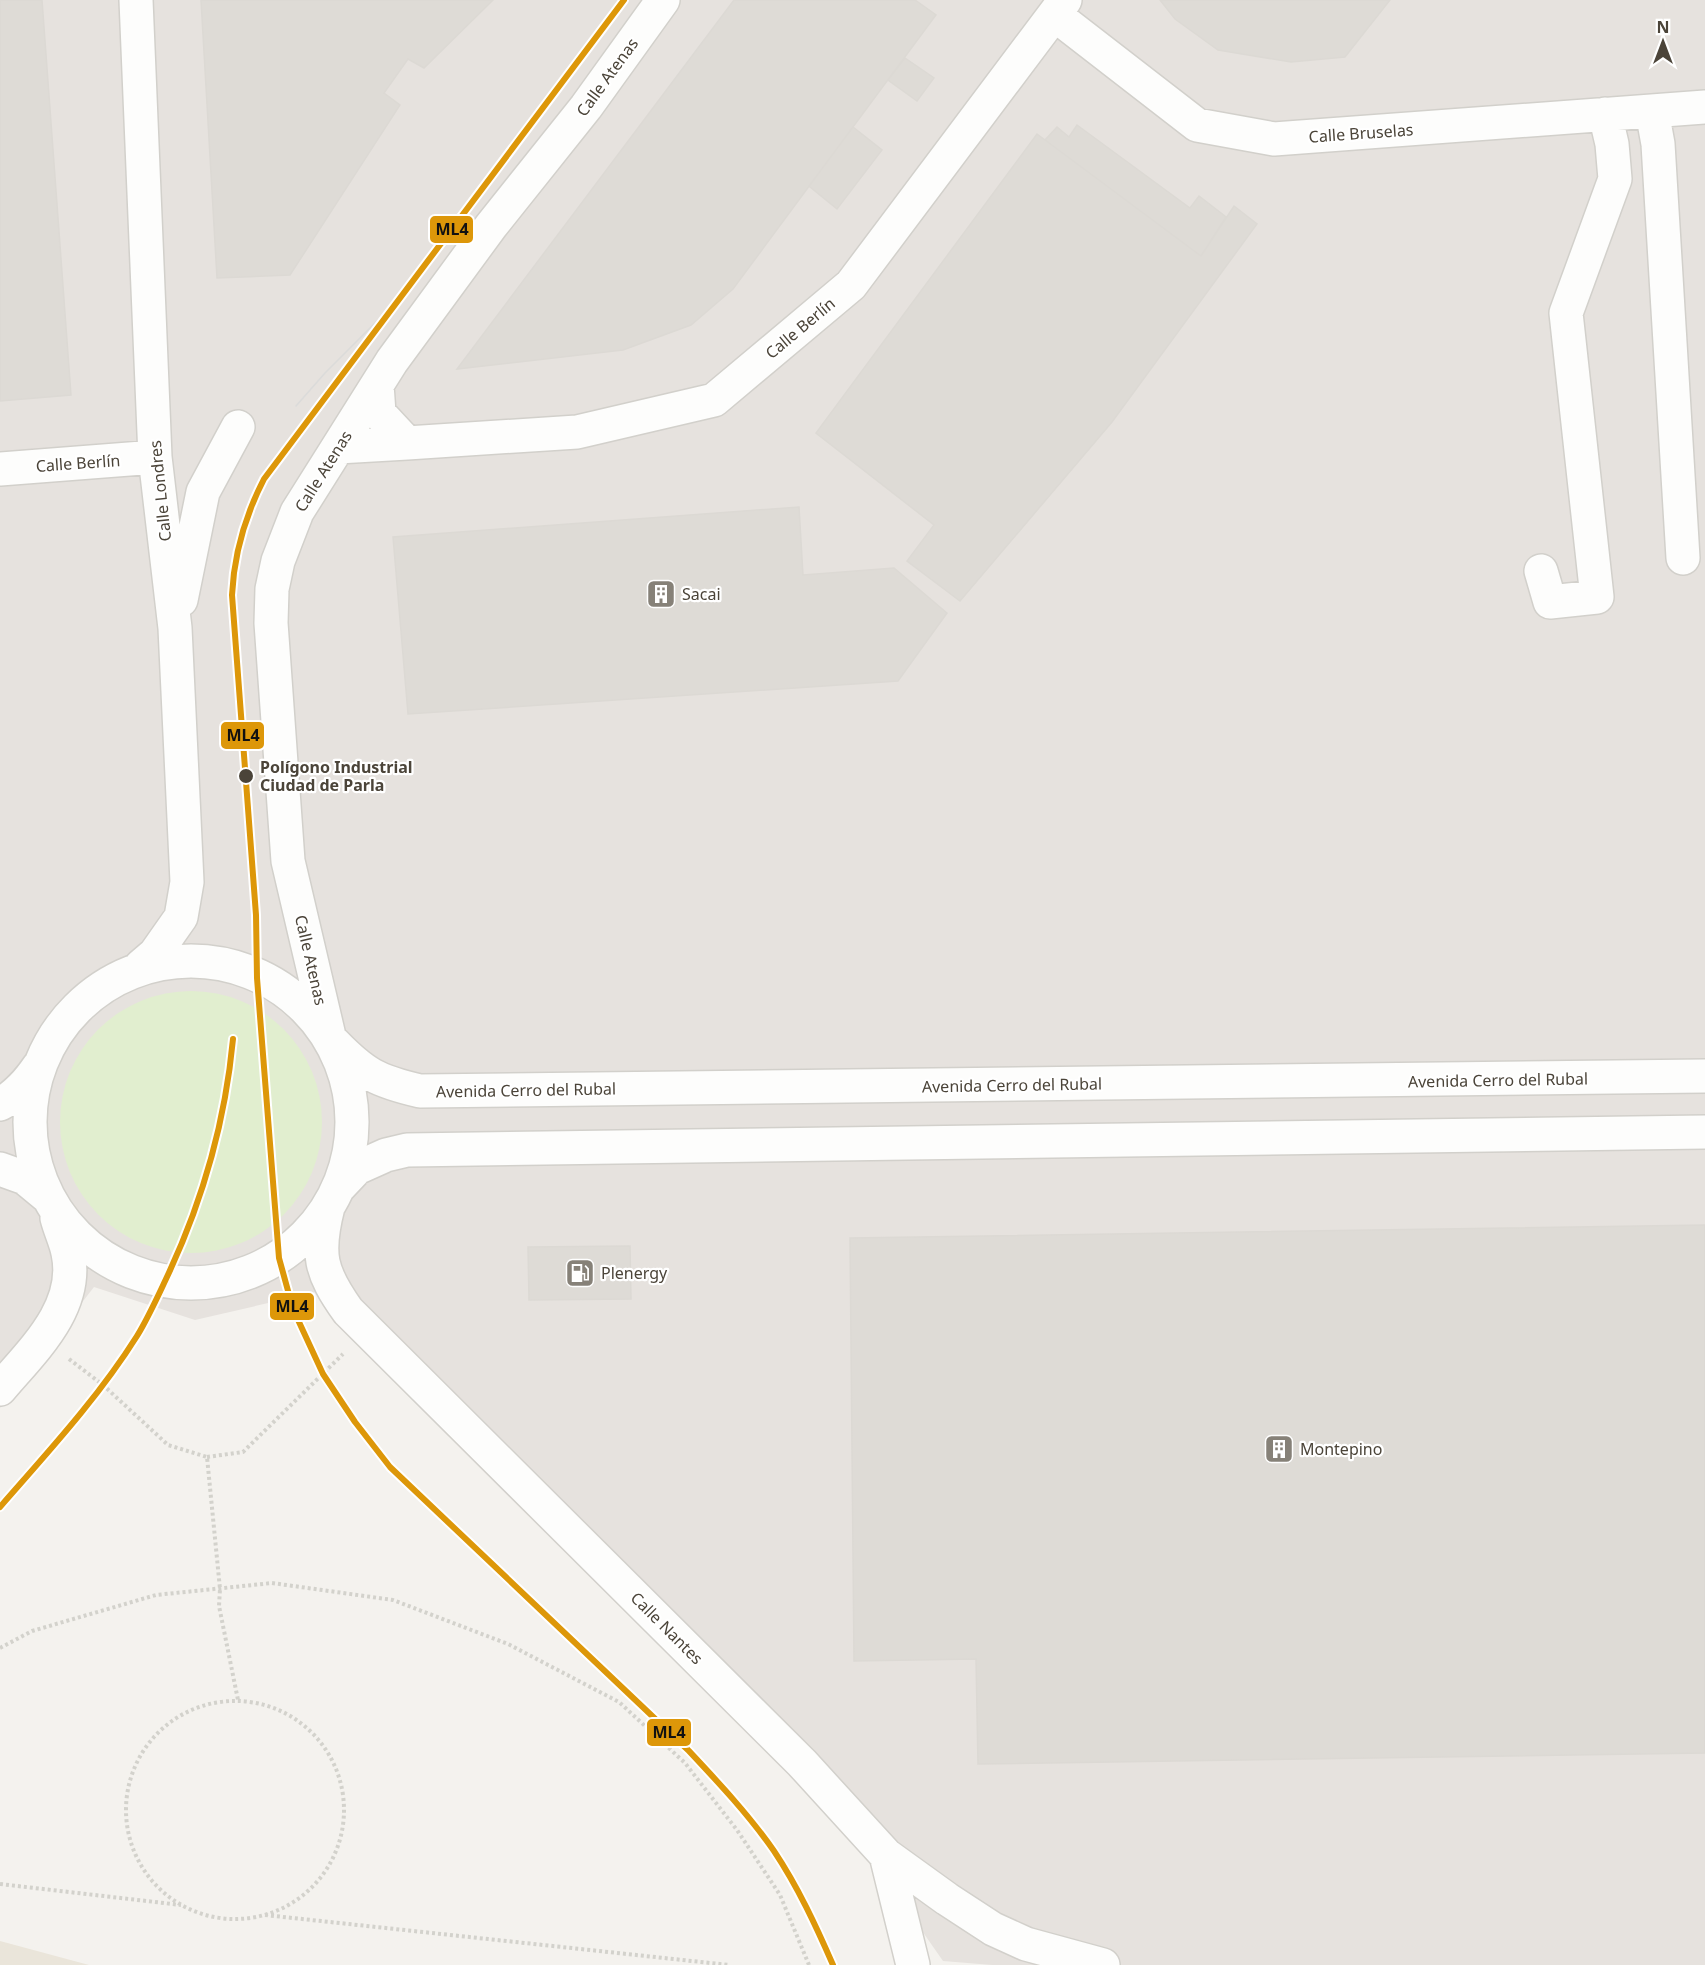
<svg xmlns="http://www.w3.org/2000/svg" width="1705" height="1965" viewBox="0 0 1705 1965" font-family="'Noto Sans',sans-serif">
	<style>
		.industrial { fill: #e6e2de }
		.education { fill: #eae5da }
		.green { fill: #e1eecf }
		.building { fill: #dedbd6; stroke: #dcd9d4; stroke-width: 1.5 }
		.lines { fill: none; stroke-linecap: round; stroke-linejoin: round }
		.minor-casing { stroke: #d2d0cb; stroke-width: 36 }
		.path { stroke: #d3d2cc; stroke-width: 4; stroke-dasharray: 3 3; stroke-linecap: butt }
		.minor { stroke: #fdfdfc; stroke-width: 33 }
		.tram { stroke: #dbdbda; stroke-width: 1.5 }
		.tram-1-casing { stroke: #fff; stroke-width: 10 }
		.tram-1 { stroke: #dd9709; stroke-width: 6 }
		.stop-dot { fill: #4b4439; stroke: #fff; stroke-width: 2 }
		.labels { text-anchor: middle; stroke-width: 4.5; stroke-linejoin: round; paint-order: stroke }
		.street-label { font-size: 16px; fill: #4b4439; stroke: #fff }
		.poi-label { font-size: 16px; fill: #4b4439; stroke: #fff; text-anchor: start }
		.stop-label { font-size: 16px; font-weight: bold; fill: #4b4439; stroke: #fff; text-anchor: start }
		.line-badge { stroke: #fff; stroke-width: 2 }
		.pale-badge-label { font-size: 16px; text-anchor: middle; font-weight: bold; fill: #111 }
	</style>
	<rect width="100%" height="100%" fill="#f4f2ee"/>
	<path class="industrial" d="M0,0H1705V1965H992L943,1961L858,1839L316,1292L195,1320L94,1287L0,1408Z"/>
	<path class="education" d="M0,1941L89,1965H0Z"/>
	<path class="green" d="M60 1122a131 131 0 1 1 262 0a131 131 0 1 1-262 0Z"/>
	<path class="building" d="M0,0H42L71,395L0,401Z
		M201,0H493L424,68L408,59L384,93L400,105L290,275L217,278Z
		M734,0H915L936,15L733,289L691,325L623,350L457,369Z
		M1160,0H1390L1345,57L1291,62L1218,50L1175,19Z
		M905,58L934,78L917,101L888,80Z
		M1077,125L1190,208L1199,196L1226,217L1201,256L1045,140L1057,127L1069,137Z
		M853,127L882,150L837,209L809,186Z
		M1037,134L1201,256L1234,206L1257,224L1112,422L960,601L907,561L934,525L816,433Z
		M799,507L803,575L894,568L947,613L898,681L408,714L393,537Z
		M1705,1225V1753L978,1764L976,1659L854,1661L850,1238Z
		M630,1246L631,1299L529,1300L528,1247Z"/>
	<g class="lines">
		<g class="minor-casing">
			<path id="minor" d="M136,0L155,457L175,628L187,882L181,917L155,954L141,966
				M1055,15L1197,125L1274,139L1705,107
				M1652,111L1658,144L1683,558
				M407,443L577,432L714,400L851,285L1065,0
				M338,447L407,443L379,413L377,385
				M0,469L155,457
				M1541,571L1550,602L1597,597L1566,313L1615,179L1612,144L1605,114
				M181,600L203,492L238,427
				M30 1122a161 161 0 1 1 322 0a161 161 0 1 1-322 0Z
				M329,1036L288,861L271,623L272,589L278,561L297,512L392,361L491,226L586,107L663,0
				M334,1043C364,1074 377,1081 420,1091L1705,1076
				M0,1104C17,1095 28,1082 39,1066
				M0,1169L25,1178L48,1197
				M339,1187L357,1168L386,1155L407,1150L1705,1132
				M328,1207C316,1254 320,1272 348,1311L802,1763L886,1855L947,1899L993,1929L1026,1944L1103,1965
				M0,1389C31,1352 80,1308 68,1253C66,1242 60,1230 57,1218
				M886,1855L913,1965"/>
		</g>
		<path class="path" d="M69,1359L103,1385L168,1445L207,1457L220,1589L219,1606L238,1700
			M207,1457L243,1452L343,1354
			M0,1648L32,1631L156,1595L272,1583L393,1600L508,1644L619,1702L685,1763L737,1830L780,1895L809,1965
			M126 1810a109 109 0 1 1 218 0a109 109 0 1 1-218 0Z
			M0,1884L181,1905
			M265,1915L729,1965"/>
		<use href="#minor" class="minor"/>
		<path class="tram" d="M296,406L325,373L395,303"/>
		<g class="tram-1-casing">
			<path id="tram-1" d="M624,0L264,479C245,516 234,553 232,595L256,915L257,978L279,1258L293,1309L323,1374L355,1422L390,1467L688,1750C718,1782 749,1815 774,1851C798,1887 816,1926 833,1965
				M0,1507C48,1452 98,1398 137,1336C148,1318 157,1298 166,1279C202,1203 225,1124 233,1039"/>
		</g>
		<use href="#tram-1" class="tram-1"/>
	</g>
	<defs>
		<g id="building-square" transform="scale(1.5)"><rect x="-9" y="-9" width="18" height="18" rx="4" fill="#868178" stroke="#fff"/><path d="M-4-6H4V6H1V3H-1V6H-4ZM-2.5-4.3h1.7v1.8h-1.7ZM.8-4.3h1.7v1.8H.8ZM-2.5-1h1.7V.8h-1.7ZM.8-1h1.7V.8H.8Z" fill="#fff"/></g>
		<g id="fuel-square" transform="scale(1.5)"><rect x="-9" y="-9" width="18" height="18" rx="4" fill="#868178" stroke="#fff"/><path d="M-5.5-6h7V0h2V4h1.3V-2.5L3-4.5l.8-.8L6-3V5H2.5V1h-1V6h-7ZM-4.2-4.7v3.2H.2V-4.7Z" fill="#fff"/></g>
	</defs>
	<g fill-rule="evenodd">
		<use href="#building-square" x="661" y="594"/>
		<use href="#fuel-square" x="580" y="1273"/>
		<use href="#building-square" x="1279" y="1449"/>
	</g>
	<circle class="stop-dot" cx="246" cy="776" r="8"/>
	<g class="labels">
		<g class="street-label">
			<text transform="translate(607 77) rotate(-54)" y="6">Calle Atenas</text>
			<text transform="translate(1361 133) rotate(-4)" y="6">Calle Bruselas</text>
			<text transform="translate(800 328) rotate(-40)" y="6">Calle Berlín</text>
			<text transform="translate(78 463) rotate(-4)" y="6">Calle Berlín</text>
			<text transform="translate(323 471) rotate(-58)" y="6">Calle Atenas</text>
			<text transform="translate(160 491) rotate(-96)" y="6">Calle Londres</text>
			<text transform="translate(311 960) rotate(77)" y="6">Calle Atenas</text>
			<text transform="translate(1498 1080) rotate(-1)" y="6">Avenida Cerro del Rubal</text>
			<text transform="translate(1012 1085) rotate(-1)" y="6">Avenida Cerro del Rubal</text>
			<text transform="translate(526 1090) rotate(-1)" y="6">Avenida Cerro del Rubal</text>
			<text transform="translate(667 1628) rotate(45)" y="6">Calle Nantes</text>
		</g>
		<g class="poi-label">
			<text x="682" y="600">Sacai</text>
			<text x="601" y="1279">Plenergy</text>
			<text x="1300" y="1455">Montepino</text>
		</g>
		<g class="stop-label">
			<text x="260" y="773">Polígono Industrial<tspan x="260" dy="18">Ciudad de Parla</tspan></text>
		</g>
	</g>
	<g class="line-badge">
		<rect x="429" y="215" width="45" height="29" rx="6" fill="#dd9709"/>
		<rect x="220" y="721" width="45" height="29" rx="6" fill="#dd9709"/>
		<rect x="269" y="1292" width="46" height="29" rx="6" fill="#dd9709"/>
		<rect x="646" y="1718" width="46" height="29" rx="6" fill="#dd9709"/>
	</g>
	<g class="pale-badge-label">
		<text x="452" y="235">ML4</text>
		<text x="243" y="741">ML4</text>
		<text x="292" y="1312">ML4</text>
		<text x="669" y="1738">ML4</text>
	</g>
	<g transform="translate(1663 42)" stroke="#ffffff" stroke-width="4.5" paint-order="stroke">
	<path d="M0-4.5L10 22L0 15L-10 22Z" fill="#4b4439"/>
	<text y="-9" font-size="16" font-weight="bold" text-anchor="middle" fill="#4b4439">N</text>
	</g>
</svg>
